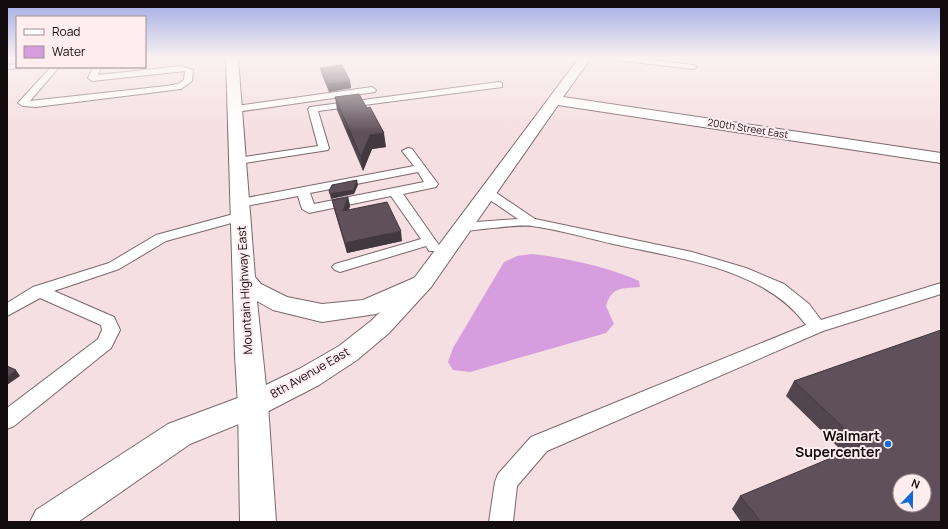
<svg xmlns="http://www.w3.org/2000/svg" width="948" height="529" viewBox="0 0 948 529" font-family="Manrope,sans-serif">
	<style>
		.water { fill: #d69edf }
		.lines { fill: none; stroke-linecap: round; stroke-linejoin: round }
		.service-casing { stroke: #7a676b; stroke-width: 2 }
		.tertiary-casing { stroke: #7a676b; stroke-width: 2 }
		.primary-casing { stroke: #7a676b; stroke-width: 2 }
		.service { fill: #fff; fill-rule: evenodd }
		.tertiary { fill: #fff; fill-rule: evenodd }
		.primary { fill: #fff; fill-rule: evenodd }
		.wall { fill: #53454d }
		.shaded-wall { fill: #43383e }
		.building { fill: #605059; stroke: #43383e; fill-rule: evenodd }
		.poi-dot { fill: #136cd5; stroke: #ffedf0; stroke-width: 1.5 }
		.labels { text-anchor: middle; stroke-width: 4; stroke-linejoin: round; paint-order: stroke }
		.far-street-label { font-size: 10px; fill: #130c0e; stroke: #ffedf0 }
		.street-label { font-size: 12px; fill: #130c0e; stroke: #ffedf0 }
		.near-poi-label { font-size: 14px; font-weight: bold; fill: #130c0e; stroke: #ffedf0; text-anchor: end }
	</style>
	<rect width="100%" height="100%" fill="#f5dfe3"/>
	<path class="water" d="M532,254C562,257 612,268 639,281L640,287C622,289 612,286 606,306L614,324L606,333L470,372L453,370L448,362L453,348L504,262L517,256Z"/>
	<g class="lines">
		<g class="service-casing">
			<path id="service" d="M612,58H638L693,65L697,67L693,69L616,60Z
				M17,64V67L20,68L7,69V65Z
				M181,66L193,70L192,81L181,89L36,107L23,106L18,103L51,67H59L30,101L166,86L178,84L184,80L185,71L92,81L88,78L93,67H101L98,75Z
				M499,82L502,83V87L318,111L329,148L328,150L238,164L232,161L238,158L318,146L308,109L310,107Z
				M372,87L376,90L375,92L236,112L231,109L236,106Z
				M408,148L412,149L438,184L436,187L403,194L441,248L439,251H429L426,246L340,272L335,270L332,267L335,264L421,239L391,196L309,213L302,209L298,196L241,207L235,203L241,199L414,166L402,151ZM418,172L424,182L314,204L310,193Z
				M488,189L492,190L535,219L692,252L746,268L784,284L809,304L821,320L941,283V294L823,331L547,451L517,486L513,522H489L495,482L498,474L531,437L806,325C766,269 681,259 618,245C590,239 561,230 532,226C516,224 481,230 463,231L458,230L456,227L458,224L463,223L518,219L484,196L482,193Z
				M241,212L246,213L248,216L246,219L166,241L119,269L54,291L114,317L120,330L111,348L14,426L7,429V408L98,339L102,330L101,325L40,298L7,316V303L33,287L109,263L156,235Z"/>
		</g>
		<g class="tertiary-casing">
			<path id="tertiary" d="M579,58H591L563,97L941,153V163L558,105L431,287L389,333L357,360L319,385L263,414L190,444L78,522H30L36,510L168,424L243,396L299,369L339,346L371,321L415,277Z"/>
		</g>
		<g class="primary-casing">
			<path id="primary" d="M226,58H238L255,277L261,284L287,297L322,304L363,300L423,274L431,277L434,282L431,287L376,314L322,322L273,310L257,301L268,405L276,522H240L238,405L235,356Z"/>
		</g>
		<use href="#service" class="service"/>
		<use href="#tertiary" class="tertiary"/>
		<use href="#primary" class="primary"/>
	</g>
	<path class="wall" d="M320,68L350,81L351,88L329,92L322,75Z
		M335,97L386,147L372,149L363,171L337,110Z
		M348,197L350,206L349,209L402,241L347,253L334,209L332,200Z
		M941,330V522H741L732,509L740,496L844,453L786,396L794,381Z"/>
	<path class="shaded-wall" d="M350,81L351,88L329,92L328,84Z
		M384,133L386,147L372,149L363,171L361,157L370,135Z
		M357,180L358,185L354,194L331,199L330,194Z
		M348,197L350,206L345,220L343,211Z
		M401,231L402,241L347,253L345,243Z
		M16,370L20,376L7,385V377Z"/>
	<path class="building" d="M342,65L350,81L328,84L320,68Z
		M359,94L367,108L370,107L384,133L370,135L361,157L335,97Z
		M357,180L354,190L330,194L329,191L332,185Z
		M348,197L343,211L387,202L401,231L345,243L332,200Z
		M941,330V522H761L740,496L862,445L794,381ZM900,481H924V505H900Z
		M7,366L16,370L7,377Z"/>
	<linearGradient id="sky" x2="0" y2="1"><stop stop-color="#a1abe4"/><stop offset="0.44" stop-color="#faf1f2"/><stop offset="1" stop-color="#faf1f2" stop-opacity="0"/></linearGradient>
	<rect width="948" height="132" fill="url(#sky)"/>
	<circle class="poi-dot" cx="888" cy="444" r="4"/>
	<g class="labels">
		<g class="far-street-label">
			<text transform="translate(748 128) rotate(9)" y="4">200th Street East</text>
		</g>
		<g class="street-label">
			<text transform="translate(245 290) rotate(-93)" y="4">Mountain Highway East</text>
			<text transform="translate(310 373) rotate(-30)" y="4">8th Avenue East</text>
		</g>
		<g class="near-poi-label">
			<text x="880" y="441">Walmart<tspan x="880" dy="16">Supercenter</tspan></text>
		</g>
	</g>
	<rect width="948" height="529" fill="none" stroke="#130c0e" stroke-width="16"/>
	<rect x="16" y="16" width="130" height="52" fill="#ffedf0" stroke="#a19396"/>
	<rect x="24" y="29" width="20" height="6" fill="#ffffff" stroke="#a19396"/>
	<text x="52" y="36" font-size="12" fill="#130c0e">Road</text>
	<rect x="24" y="46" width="20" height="12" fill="#d69edf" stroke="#a19396"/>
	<text x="52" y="56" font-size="12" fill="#130c0e">Water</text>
	<g transform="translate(912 493) rotate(22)"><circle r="19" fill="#ffedf0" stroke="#a19396"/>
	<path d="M0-3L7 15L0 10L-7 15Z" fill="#136cd5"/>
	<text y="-6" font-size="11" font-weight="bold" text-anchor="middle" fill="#130c0e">N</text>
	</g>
</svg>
